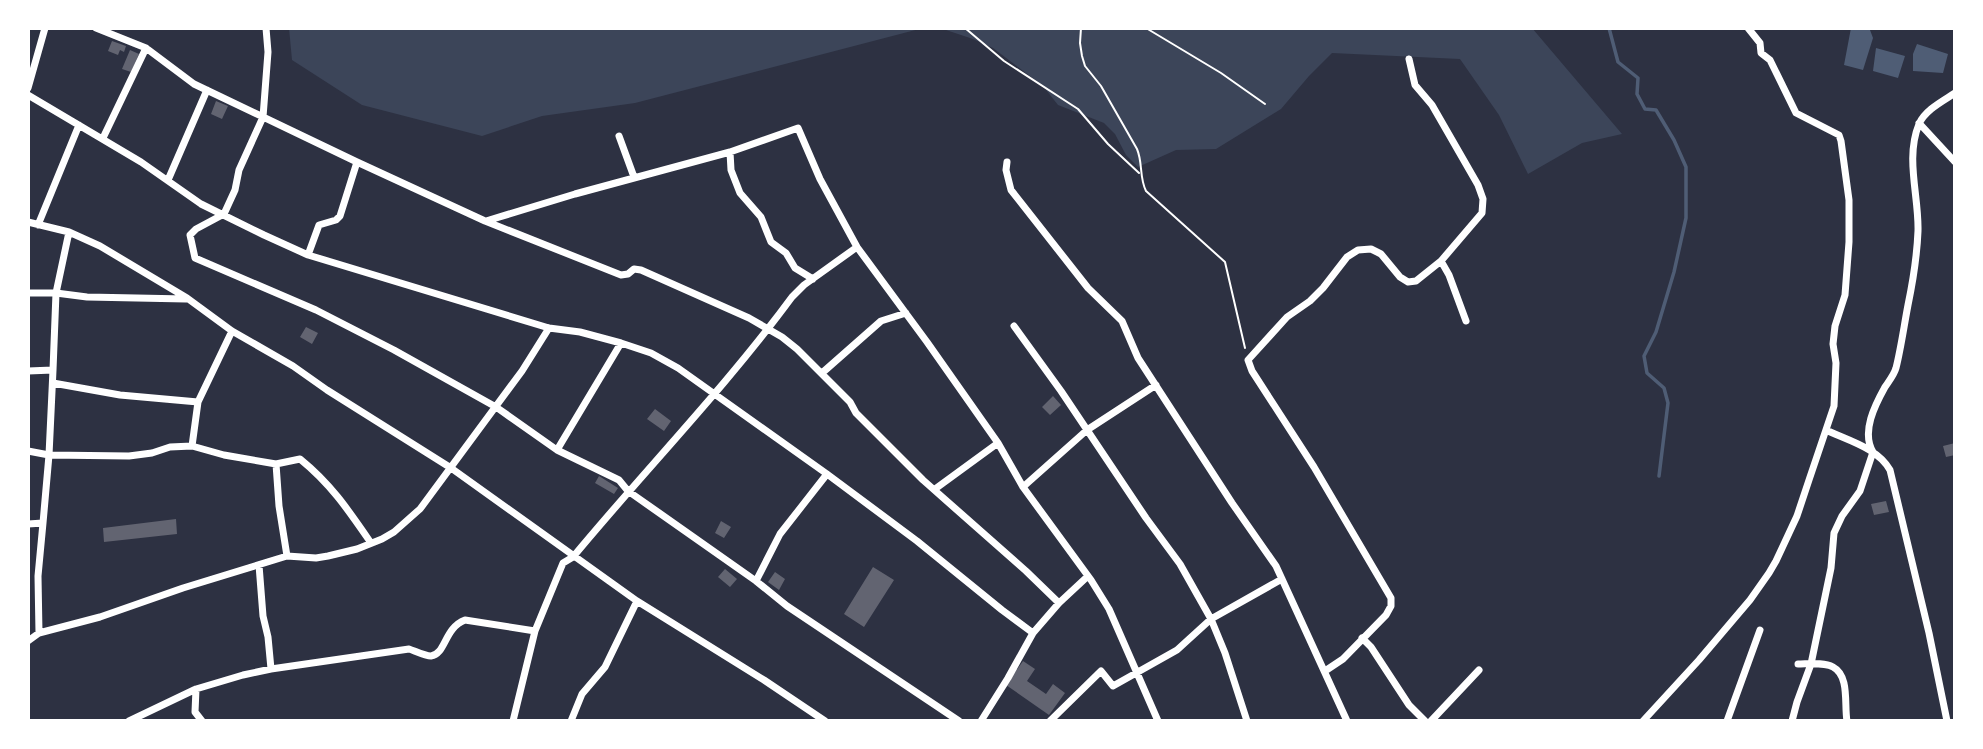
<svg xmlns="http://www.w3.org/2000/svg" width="1983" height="749" viewBox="0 0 1983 749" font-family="'DejaVu Sans',sans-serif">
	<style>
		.green { fill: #3c4559 }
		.water { fill: #4f5d75 }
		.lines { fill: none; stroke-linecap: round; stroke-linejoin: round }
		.stream { stroke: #4f5d75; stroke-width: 3.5 }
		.building { fill: #626471 }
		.path { stroke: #fff; stroke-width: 2 }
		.minor { stroke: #fff; stroke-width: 7 }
	</style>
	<rect width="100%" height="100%" fill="#2d3142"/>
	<path class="green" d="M289,28H923L635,103L542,116L482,136L362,105L292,60Z
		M940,28H1532L1622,134L1582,143L1528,174L1499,115L1460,59L1332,53L1309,76L1281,109L1216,149L1176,150L1138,167L1126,155L1115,134L1104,123L1058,105L1043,86L993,48L973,39Z"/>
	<path class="water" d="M1851,28L1870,30L1873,38L1863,70L1844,65Z
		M1917,44L1948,54L1943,73L1913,71V54Z
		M1876,48L1905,56L1898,78L1873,71Z"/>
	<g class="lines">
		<path class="stream" d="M1609,28L1618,62L1638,78L1637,94L1645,109L1656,110L1674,140L1686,167V218L1674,272L1656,332L1644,356L1647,373L1664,388L1668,403L1659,476"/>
	</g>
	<path class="building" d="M112,41L126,46L124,52L120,50L118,55L108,51Z
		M130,50L139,54L131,72L122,69Z
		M216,101L228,106L222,119L211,114Z
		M306,327L318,333L312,344L300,337Z
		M1053,396L1061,405L1050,415L1042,407Z
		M655,409L671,421L664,431L647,419Z
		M1955,443V455L1946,457L1943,446Z
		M599,476L618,488L614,494L595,483Z
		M1886,501L1889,512L1874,515L1871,504Z
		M176,519L177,534L104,542L103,528Z
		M721,521L731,527L724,538L715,533Z
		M873,567L894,580L864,627L844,614Z
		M725,569L737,579L730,587L718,577Z
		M775,572L785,579L779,590L768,582Z
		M1023,661L1035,669L1027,681L1046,694L1053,684L1065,693L1049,715L1006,685Z"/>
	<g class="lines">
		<path class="path" d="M965,28L1004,61L1078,109L1108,144L1139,173
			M1081,28L1080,43L1082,56L1085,66L1101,86L1137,149C1143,163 1139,177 1146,191L1225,262L1245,348
			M1146,28L1221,73L1265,104"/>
		<path class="minor" d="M96,28L146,48L194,84L357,162L485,221L621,275L628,274L634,269L641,270L749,318L782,337L797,349L850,402L856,413L923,480L1026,571L1059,603
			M266,28L268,52L263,117L239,170L235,190L224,214L196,229L190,235L195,258L316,310L394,350L496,407L557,450L619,480L628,491L756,581L787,606L959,721
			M28,88L45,28
			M28,95L141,162L201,204L264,235L308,255L549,328L580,332L621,343L651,353L678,368L827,474L917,541L1002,610L1033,633
			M1919,123L1955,162
			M619,136L634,177
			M103,138L146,48
			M730,152L731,170L740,193L761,217L771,242L786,253L795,268L813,279
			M1007,162L1006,170L1011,190L1088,288L1122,321L1138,358L1232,503L1276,566L1347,721
			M168,180L207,90
			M486,221L575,194L730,152L798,128L820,179L857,247L927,342L998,443L1023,487L1091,580L1109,609L1158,721
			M28,222L69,232L100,246L187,298L232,331L293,366L327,390L451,468L637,601L764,680L825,721
			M38,225L79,125
			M308,255L319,225L336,220L340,216L357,162
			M1441,261L1449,275L1466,321
			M28,293H56L87,297L186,299
			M1014,326L1061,391L1146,518L1180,564L1211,619L1225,653L1247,721
			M28,371L53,370L56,293L69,232
			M822,373L881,321L906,313
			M53,383L120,395L198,402
			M1826,430C1847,440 1878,448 1890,470L1929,633L1947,721
			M192,446L198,402L232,331
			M557,450L621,343
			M28,451L49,455L129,456L152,453L170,447L192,446L224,455L276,464L279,506L287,556
			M276,464L300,459C331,484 349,511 371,543
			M1023,487L1087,430L1156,385
			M935,489L998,443
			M43,523L49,455L53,370
			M28,524L43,523L38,576L39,633
			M259,565L263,616L268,637L271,669
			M756,581L780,534L827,474
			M1362,638L1371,647L1409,705L1425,721
			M28,641L39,633L100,617L183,588L287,556L316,558L328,556L357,549L382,539L394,532L420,509L522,371L549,328
			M1798,664C1808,664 1824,662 1833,667C1850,676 1844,705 1847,721
			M1325,671L1343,659L1386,615L1391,606V598L1314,467L1252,371L1248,360L1287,317L1310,301L1323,288L1347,257L1358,250L1371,249L1381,254L1400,277L1408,282L1416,281L1441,261L1482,213L1483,199L1478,185L1432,105L1415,85L1409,59
			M196,689L195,712L202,721
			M129,721L196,689L243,675L271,669L409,649C415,651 425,656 431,656C446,654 444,628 465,620L535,631
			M513,721L535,631L563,563L573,557C645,470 725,388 792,297L804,285L857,247
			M571,721L582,694L605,667L637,601
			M981,721L1008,678L1033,633L1059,603L1088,576
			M1050,721L1101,671L1113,686L1177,650L1211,619L1282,579
			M1431,721L1479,670
			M1643,721L1699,660L1750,600L1769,573L1776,561L1797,516L1809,480L1834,406L1836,363L1833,344L1835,326L1845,295L1849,242V200L1841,141L1839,135L1796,113L1770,60L1761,53L1760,43L1748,28
			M1727,721L1760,630
			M1792,721L1797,702L1811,664L1831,568L1834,533L1842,516L1860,491L1873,452C1861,432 1875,405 1885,387C1889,381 1894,375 1896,368C1901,348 1904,326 1908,305C1913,281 1917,255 1918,231C1919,196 1905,158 1919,124C1925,110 1943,101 1955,93"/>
	</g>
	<rect width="1983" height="749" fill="none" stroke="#ffffff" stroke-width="60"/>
</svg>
